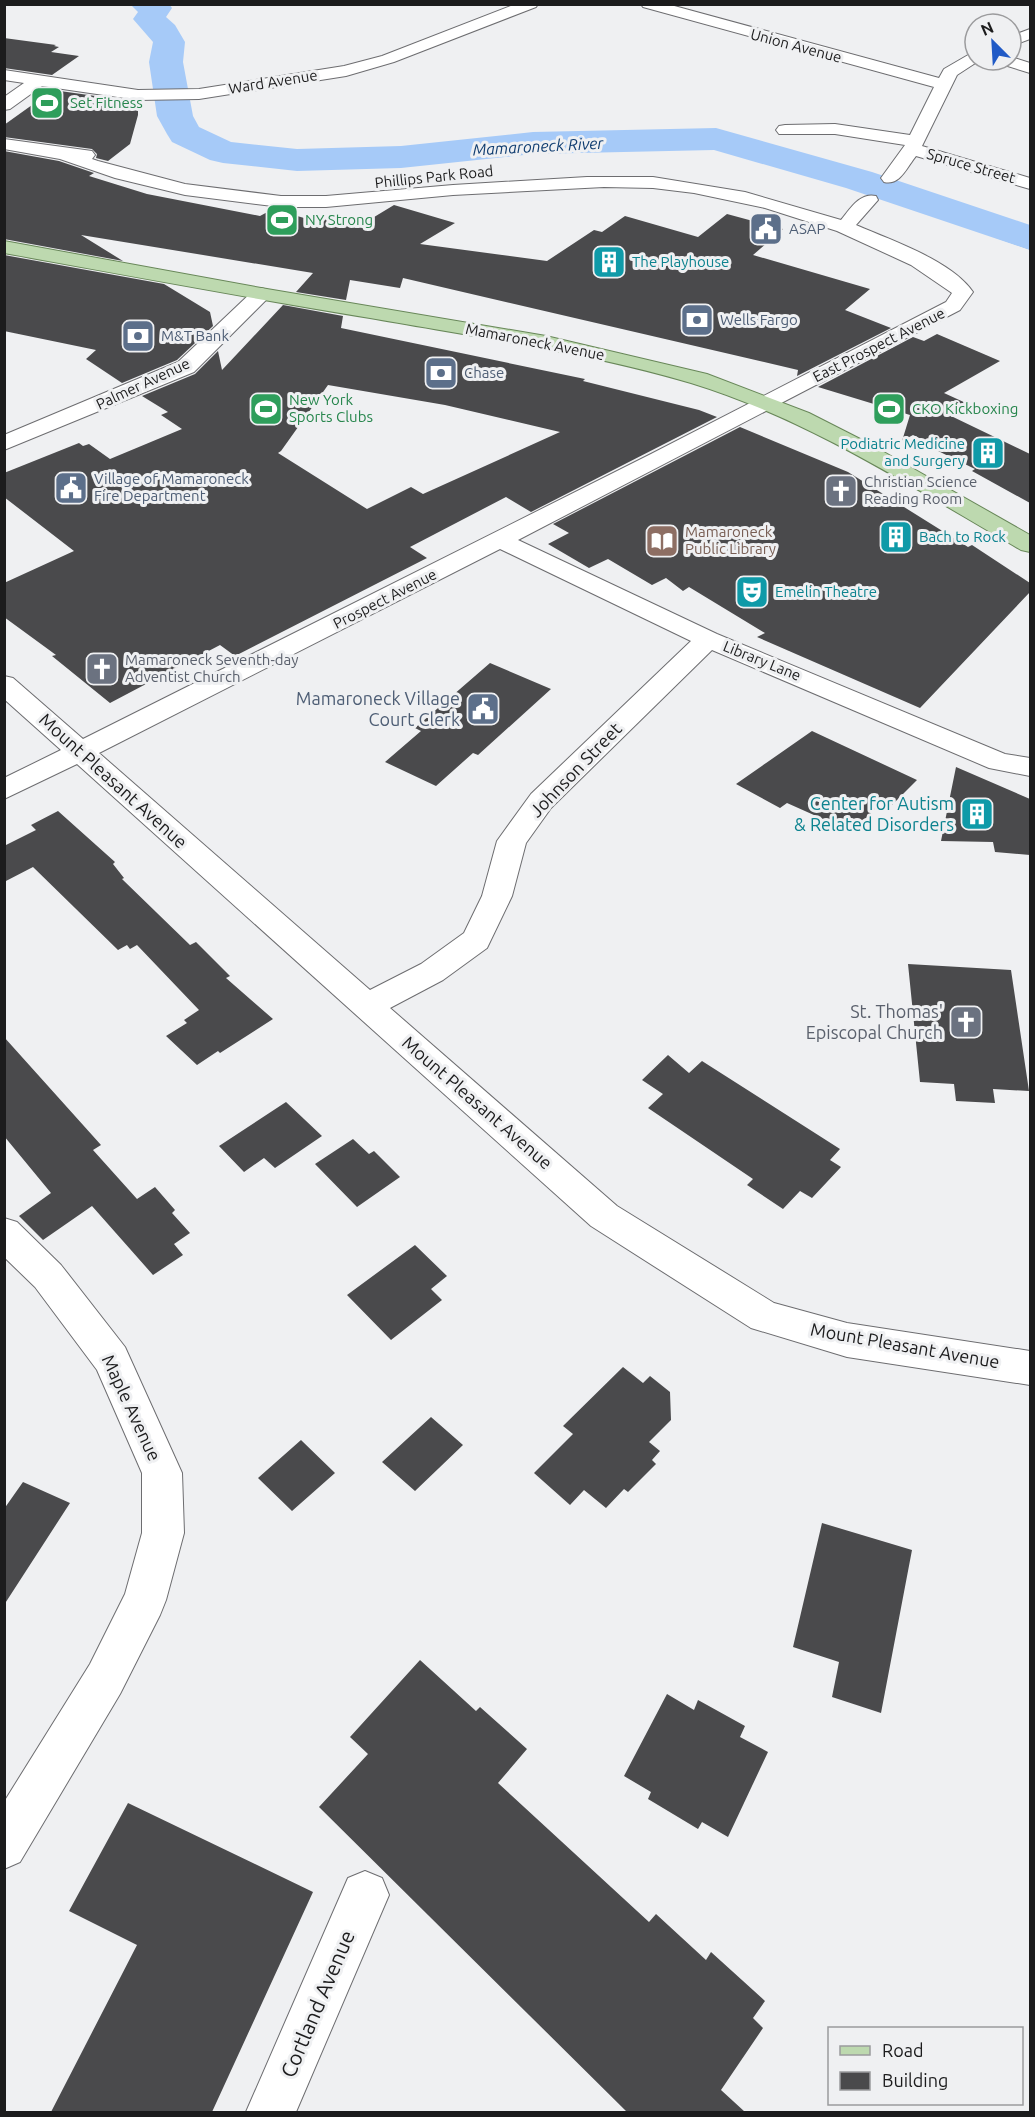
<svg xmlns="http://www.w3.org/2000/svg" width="1035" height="2117" viewBox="0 0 1035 2117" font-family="Ubuntu,sans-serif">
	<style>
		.water { fill: #a6caf8; stroke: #7d96b6; stroke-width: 1.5 }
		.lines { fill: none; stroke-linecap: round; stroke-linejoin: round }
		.river { fill: #a6caf8; fill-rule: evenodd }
		.building { fill: #4a4a4c; fill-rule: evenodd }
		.minor-casing { stroke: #6d6d70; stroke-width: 2 }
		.major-casing { stroke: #688759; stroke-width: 2 }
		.minor { fill: #fff; fill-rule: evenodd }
		.major { fill: #bdd9af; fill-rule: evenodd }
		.labels { text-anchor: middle; stroke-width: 6; stroke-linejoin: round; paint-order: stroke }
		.far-street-label { font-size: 15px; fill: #1c1c1d; stroke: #eff0f2 }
		.far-leisure-label { font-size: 15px; fill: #27864d; stroke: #eff0f2; text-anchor: start }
		.far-service-label { font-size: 15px; fill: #4e5e75; stroke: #eff0f2; text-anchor: start }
		.far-culture-label { font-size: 15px; fill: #0d838f; stroke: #eff0f2; text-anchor: start }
		.far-worship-label { font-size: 15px; fill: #5b616d; stroke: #eff0f2; text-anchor: start }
		.far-education-label { font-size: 15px; fill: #785e54; stroke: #eff0f2; text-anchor: start }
		.far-water-label { font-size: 16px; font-style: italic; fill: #113e71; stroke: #eff0f2 }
		.service-label { font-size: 18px; fill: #4e5e75; stroke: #eff0f2; text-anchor: end }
		.street-label { font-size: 18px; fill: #1c1c1d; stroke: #eff0f2 }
		.culture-label { font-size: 18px; fill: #0d838f; stroke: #eff0f2; text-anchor: end }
		.worship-label { font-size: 18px; fill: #5b616d; stroke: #eff0f2; text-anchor: end }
		.near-street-label { font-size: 21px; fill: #1c1c1d; stroke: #eff0f2 }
	</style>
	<rect width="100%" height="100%" fill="#eff0f2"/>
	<path class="water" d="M953,206L1030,227V249L996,237L952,215Z"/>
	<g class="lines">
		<path class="river" d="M130,4H169L172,8L166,17L175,25L185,42L183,62L193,116L199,127L231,142L297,149L401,146L533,132L716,128L872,172L1030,225V250L846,188L714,150L533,154L401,168L297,171L223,163L210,160L172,142L167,134L157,116L149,62L153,42L133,19L138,12Z"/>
	</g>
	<path class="building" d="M4,38L56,45L54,46L59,47L51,52L79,56L52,75L4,68Z
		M53,90L138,102V115L130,144L108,161L96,158L97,154L92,149L4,137V125Z
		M4,151L59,161L94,173L89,176L147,194L260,216L273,209L311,220L316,217L356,228L394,205L455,223L420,244L547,261L594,230L602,232L625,216L698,237L727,214L783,229L753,255L870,289L845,310L891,328L797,376L798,370L403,278L400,288L350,280L346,300L296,292L313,273L81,235L123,261L4,239Z
		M4,255L164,284L210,312L213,326L177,360L122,383L86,359L96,350L4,331Z
		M283,305L343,316L341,328L585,379L583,381L699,410L717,417L531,512L506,497L410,547L427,558L235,656L220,645L110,703L52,656L56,655L4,617V583L74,551L4,497V473L79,443L83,446L89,444L110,459L182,429L161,415L168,412L142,396L195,374L218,351L222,370ZM328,385L445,405L560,432L423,494L411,487L367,509L278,453L281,451Z
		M937,334L1000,361L944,393L968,404L949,415L1030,454V503L972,471L975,469L936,450L940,448L913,435L902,441L910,415L818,387L913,337L924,341Z
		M740,427L848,472L968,547L972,545L1030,583V592L920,708L757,637L765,633L689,587L683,591L666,578L652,585L608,559L589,568L548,544L569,533L553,524Z
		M490,663L551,689L478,755L473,753L436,786L385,762L421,731L415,728Z
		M812,731L917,780L892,805L883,801L852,832L787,803L780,808L736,784Z
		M956,767L1030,799V855L995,852L993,842L941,841Z
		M58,811L115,862L113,864L124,878L122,879L190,945L196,942L230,976L226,978L273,1019L220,1053L218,1051L197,1065L166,1036L187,1023L184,1020L199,1010L137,945L130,949L127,945L118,950L33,867L4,882V846L36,830L31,825Z
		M908,964L1011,970L1029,1091L993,1089L995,1103L956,1101L954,1084L920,1082Z
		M4,1037L101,1145L93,1150L137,1199L155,1187L175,1210L172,1213L190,1233L174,1244L183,1255L153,1275L92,1206L43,1240L19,1216L51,1193L4,1136Z
		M668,1055L689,1073L702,1061L840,1149L830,1160L841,1167L812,1198L800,1191L783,1209L747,1185L753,1179L648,1108L663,1094L642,1080Z
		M286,1102L322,1136L275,1168L264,1158L244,1172L219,1146Z
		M353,1139L369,1154L374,1151L400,1177L357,1207L315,1164Z
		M415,1245L447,1276L431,1289L442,1300L391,1340L347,1295Z
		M623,1367L643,1383L650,1376L670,1392L671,1420L649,1442L660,1451L652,1460L656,1464L628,1492L624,1489L606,1508L584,1490L570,1505L534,1473L573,1434L563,1426Z
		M431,1417L463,1445L415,1491L382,1462Z
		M301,1440L335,1473L292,1511L258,1478Z
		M23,1482L70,1503L4,1605V1509Z
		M822,1523L912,1550L881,1713L832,1697L839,1662L793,1647Z
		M420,1660L476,1711L480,1707L527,1749L498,1783L649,1922L656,1914L706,1960L711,1952L765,2001L753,2018L763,2028L721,2090L745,2112H627L319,1807L368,1754L350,1737Z
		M667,1694L694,1710L698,1700L745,1726L740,1737L768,1752L728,1837L702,1822L698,1829L648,1799L651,1792L624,1776Z
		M128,1803L313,1892L212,2112H51L137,1945L69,1911Z"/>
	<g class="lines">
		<g class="minor-casing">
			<path id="minor" d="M516,4H538L536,7L394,62L346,76L199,99L138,100L42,86L10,109L4,110V97L24,83L4,80V70L138,90L199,89L344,66L382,56Z
				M641,4H667L939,78L944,69L975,51V60H980L957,75L922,146L1030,178V189L916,156C907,167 900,186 884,182L881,178L905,145L835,134H779L776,130L779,126L785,125L835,124L910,135L934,87L643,7Z
				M1030,29V39L1011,46V36Z
				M1011,57L1030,63V73L998,63L996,60H1011Z
				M4,139L92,151L95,155L92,159L98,161L185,184L281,196H326L453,185L587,177H653L745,192L841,220C850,209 860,192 876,196L878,200L856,225C890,240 951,260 973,292L960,310L518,540L717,634L1005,754L1030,758V776L989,768L712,650L551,808L526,843L512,896L487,948L443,980L390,1008L617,1206L774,1303L847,1323L1030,1351V1385L847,1357L751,1328L591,1226L77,764L4,799V778L61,750L4,699V676L13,678L83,739L651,454L946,302L952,293L911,265L837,231L765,208L694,193L653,188L604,187L453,195L326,207H281L185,195L115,178L60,159L4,149ZM500,549L691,641L531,794L497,841L482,896L464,933L421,964L370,990L99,753Z
				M261,288L268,290L271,294L268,298L194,372L4,450V435L178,362L254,290Z
				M4,1218L17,1222L61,1265L125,1347L182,1473L184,1533L166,1600L160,1615L120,1694L20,1862L4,1869V1802L90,1664L125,1594L142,1533V1473L97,1370L35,1287L4,1257Z
				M365,1871L382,1878L389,1895L296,2112H246L348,1878Z"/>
		</g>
		<g class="major-casing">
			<path id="major" d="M4,241L261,288L546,336L707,374L809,413L868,443L1030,535V552L1021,550C915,489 809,419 691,383C586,352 477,337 370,318C248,298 126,275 4,253Z"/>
		</g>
		<use href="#minor" class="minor"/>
		<use href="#major" class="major"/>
	</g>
	<defs>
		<g id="stadium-square" transform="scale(1.725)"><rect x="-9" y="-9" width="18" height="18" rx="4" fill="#2e9e5b" stroke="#eff0f2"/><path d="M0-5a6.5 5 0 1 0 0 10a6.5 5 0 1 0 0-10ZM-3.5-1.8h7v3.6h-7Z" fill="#fff"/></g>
		<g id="civic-square" transform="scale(1.725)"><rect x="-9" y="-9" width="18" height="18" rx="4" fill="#5c6f8a" stroke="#eff0f2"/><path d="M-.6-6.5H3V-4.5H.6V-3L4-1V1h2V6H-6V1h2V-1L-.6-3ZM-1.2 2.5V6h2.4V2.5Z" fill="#fff"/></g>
		<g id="building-square" transform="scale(1.725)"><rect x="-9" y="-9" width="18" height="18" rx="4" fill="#0f9aa8" stroke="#eff0f2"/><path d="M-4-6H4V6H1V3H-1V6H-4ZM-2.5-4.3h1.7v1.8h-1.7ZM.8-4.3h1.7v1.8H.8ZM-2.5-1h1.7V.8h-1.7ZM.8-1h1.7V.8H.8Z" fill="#fff"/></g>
		<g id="bank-square" transform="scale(1.725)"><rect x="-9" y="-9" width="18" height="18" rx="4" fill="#5c6f8a" stroke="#eff0f2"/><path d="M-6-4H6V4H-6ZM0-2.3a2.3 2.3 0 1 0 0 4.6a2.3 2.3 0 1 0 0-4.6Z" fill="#fff"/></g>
		<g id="church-square" transform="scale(1.725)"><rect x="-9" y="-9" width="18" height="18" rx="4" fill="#6b7280" stroke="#eff0f2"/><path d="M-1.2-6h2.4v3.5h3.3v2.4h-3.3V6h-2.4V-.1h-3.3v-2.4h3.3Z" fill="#fff"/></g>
		<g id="library-square" transform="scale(1.725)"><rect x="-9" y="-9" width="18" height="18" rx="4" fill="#8d6e63" stroke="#eff0f2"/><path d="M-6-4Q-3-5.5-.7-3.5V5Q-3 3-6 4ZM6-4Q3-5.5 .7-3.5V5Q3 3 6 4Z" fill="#fff"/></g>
		<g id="theatre-square" transform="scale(1.725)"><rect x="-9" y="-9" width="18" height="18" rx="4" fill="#0f9aa8" stroke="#eff0f2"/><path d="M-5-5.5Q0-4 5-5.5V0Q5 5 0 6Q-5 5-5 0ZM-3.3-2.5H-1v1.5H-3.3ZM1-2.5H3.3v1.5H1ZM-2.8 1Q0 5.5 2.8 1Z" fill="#fff"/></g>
	</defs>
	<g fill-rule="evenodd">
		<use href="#stadium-square" x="47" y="103"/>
		<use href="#stadium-square" x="282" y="220"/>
		<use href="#civic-square" x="766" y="229"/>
		<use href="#building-square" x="609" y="262"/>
		<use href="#bank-square" x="697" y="320"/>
		<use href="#bank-square" x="138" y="336"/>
		<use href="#bank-square" x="441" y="373"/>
		<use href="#stadium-square" x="266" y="409"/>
		<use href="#stadium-square" x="889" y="409"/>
		<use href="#building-square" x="988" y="453"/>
		<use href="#civic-square" x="71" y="488"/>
		<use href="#church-square" x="841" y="491"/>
		<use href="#building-square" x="896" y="537"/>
		<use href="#library-square" x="662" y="541"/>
		<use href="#theatre-square" x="752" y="592"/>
		<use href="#church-square" x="102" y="669"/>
		<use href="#civic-square" x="483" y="709"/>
		<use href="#building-square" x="977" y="814"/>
		<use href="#church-square" x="966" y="1022"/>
	</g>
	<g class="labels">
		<g class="far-street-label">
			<text transform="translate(796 46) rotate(15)" y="5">Union Avenue</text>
			<text transform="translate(273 82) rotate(-9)" y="5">Ward Avenue</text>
			<text transform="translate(971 166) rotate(16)" y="5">Spruce Street</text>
			<text transform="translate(434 177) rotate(-6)" y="5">Phillips Park Road</text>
			<text transform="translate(535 342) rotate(11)" y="5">Mamaroneck Avenue</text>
			<text transform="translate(879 345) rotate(-27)" y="5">East Prospect Avenue</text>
			<text transform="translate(143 384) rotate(-25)" y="5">Palmer Avenue</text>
			<text transform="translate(385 599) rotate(-27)" y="5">Prospect Avenue</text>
			<text transform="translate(762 661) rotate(22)" y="5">Library Lane</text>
		</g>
		<g class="far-leisure-label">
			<text x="70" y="108">Set Fitness</text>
			<text x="305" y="225">NY Strong</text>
			<text x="289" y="405">New York<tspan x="289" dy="17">Sports Clubs</tspan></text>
			<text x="912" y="414">CKO Kickboxing</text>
		</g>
		<g class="far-service-label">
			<text x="789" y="234">ASAP</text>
			<text x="720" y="325">Wells Fargo</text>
			<text x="161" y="341">M&amp;T Bank</text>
			<text x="464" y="378">Chase</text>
			<text x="94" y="484">Village of Mamaroneck<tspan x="94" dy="17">Fire Department</tspan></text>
		</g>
		<g class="far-culture-label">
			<text x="632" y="267">The Playhouse</text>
			<text x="965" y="449" text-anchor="end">Podiatric Medicine<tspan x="965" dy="17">and Surgery</tspan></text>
			<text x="919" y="542">Bach to Rock</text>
			<text x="775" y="597">Emelin Theatre</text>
		</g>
		<g class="far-worship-label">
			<text x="864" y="487">Christian Science<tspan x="864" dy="17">Reading Room</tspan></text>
			<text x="125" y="665">Mamaroneck Seventh-day<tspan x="125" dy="17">Adventist Church</tspan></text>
		</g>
		<g class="far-education-label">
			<text x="685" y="537">Mamaroneck<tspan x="685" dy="17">Public Library</tspan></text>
		</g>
		<g class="far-water-label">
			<text transform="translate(538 146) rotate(-3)" y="6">Mamaroneck River</text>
		</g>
		<g class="service-label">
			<text x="460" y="705">Mamaroneck Village<tspan x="460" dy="21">Court Clerk</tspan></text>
		</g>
		<g class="street-label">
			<text transform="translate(576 770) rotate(-46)" y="6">Johnson Street</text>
			<text transform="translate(113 781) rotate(42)" y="6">Mount Pleasant Avenue</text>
			<text transform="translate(477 1103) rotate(41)" y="6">Mount Pleasant Avenue</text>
			<text transform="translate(905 1346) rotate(10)" y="6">Mount Pleasant Avenue</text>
			<text transform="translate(131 1408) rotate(65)" y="6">Maple Avenue</text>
		</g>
		<g class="culture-label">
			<text x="954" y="810">Center for Autism<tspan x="954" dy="21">&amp; Related Disorders</tspan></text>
		</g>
		<g class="worship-label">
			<text x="943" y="1018">St. Thomas'<tspan x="943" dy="21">Episcopal Church</tspan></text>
		</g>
		<g class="near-street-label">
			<text transform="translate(318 2004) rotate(-67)" y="7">Cortland Avenue</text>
		</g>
	</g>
	<rect width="1035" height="2117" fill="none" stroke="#1c1c1d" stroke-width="12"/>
	<rect x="828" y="2027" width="195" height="78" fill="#eff0f2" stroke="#9b9b9d" stroke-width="1.5"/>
	<rect x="840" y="2046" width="30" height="9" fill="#bdd9af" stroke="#9b9b9d" stroke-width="1.5"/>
	<text x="882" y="2057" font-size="18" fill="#1c1c1d">Road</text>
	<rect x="840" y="2072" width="30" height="18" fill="#4a4a4c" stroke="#9b9b9d" stroke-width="1.5"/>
	<text x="882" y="2087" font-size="18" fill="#1c1c1d">Building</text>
	<g transform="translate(993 42) rotate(336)"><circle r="28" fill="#eff0f2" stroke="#9b9b9d" stroke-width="1.5"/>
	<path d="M0-4.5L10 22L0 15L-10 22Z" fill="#205ac6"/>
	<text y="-9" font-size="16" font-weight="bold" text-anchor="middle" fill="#1c1c1d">N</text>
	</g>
</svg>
